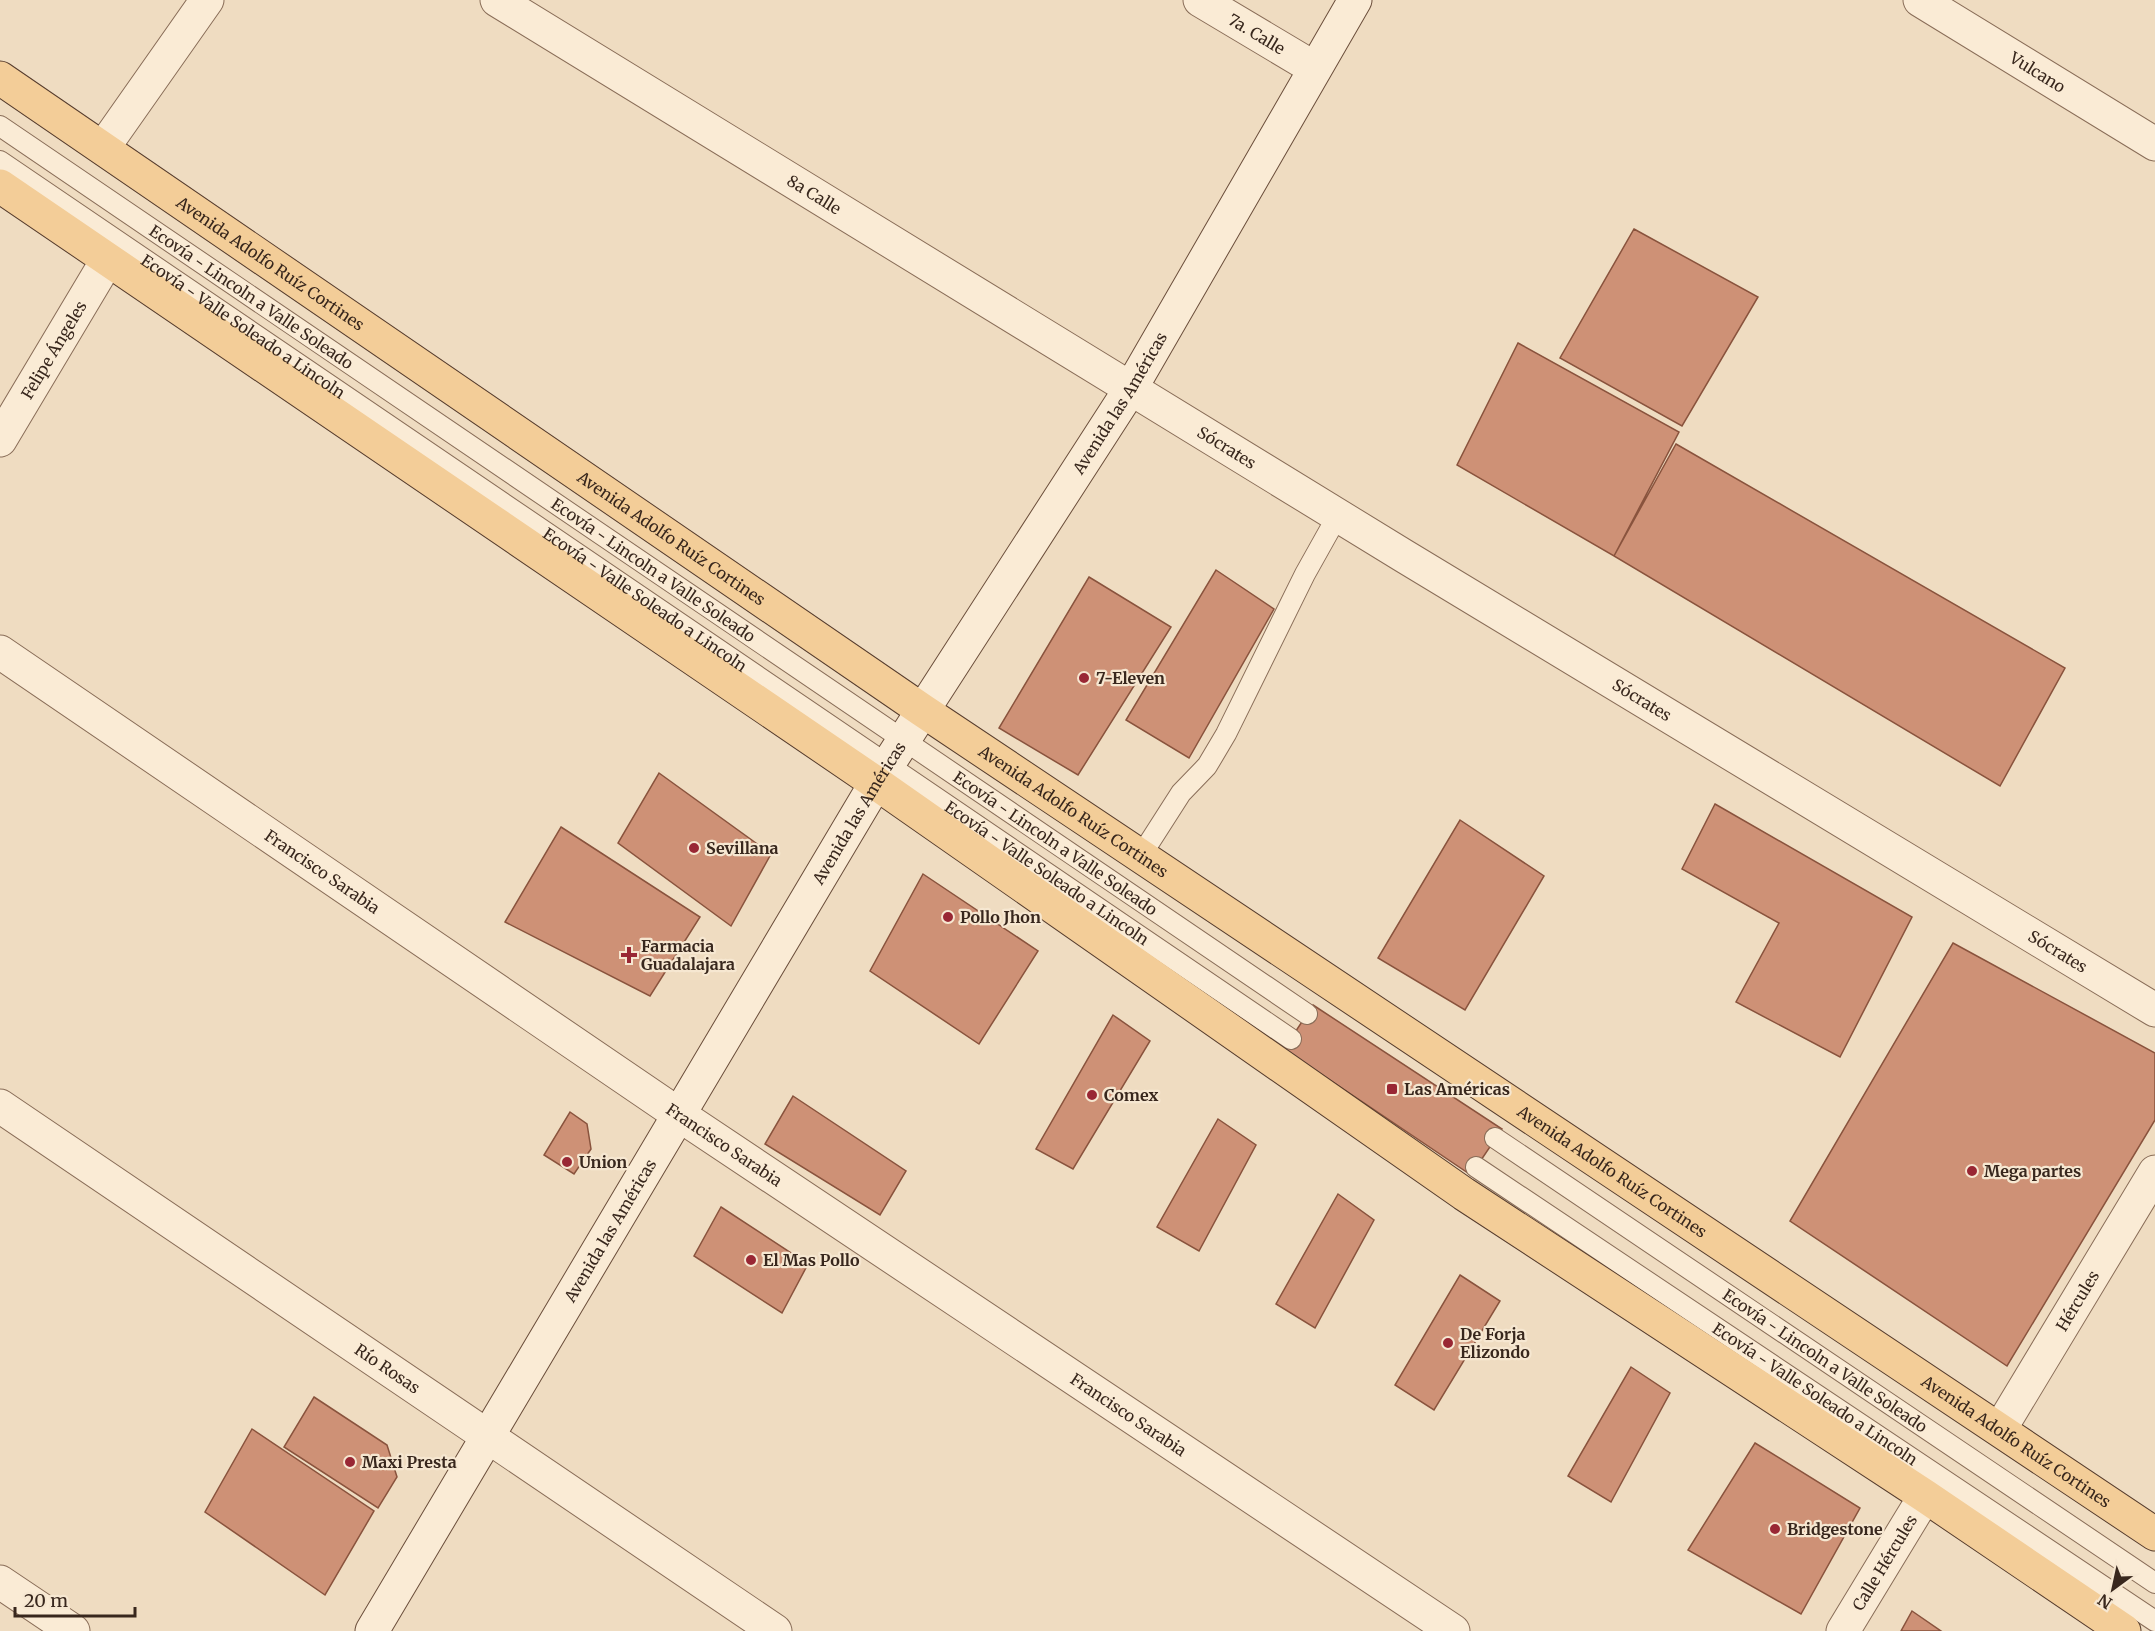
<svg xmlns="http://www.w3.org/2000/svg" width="2155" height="1631" viewBox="0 0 2155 1631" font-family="Merriweather,serif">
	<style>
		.building { fill: #ce9176; stroke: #89533d; stroke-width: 1.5 }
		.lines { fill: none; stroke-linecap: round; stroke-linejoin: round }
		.service-casing { stroke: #896d58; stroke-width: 22 }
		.minor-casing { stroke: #896d58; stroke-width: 35 }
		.secondary-casing { stroke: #6b4e3b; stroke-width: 35 }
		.primary-casing { stroke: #563c2d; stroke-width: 35 }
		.service { stroke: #faebd5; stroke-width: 20 }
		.minor { stroke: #faebd5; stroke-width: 33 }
		.secondary { stroke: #faebd5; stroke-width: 33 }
		.primary { stroke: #f3cd98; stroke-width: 33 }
		.poi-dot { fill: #992734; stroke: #f6e7d1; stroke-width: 2 }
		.labels { text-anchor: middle; stroke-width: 4.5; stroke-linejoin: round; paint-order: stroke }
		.street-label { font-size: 16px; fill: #38271d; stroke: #f6e7d1 }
		.poi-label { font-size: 16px; font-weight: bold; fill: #38271d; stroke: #f6e7d1; text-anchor: start }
	</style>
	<rect width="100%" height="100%" fill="#efdcc1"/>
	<path class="building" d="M1634,229L1758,297L1682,426L1560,358Z
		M1518,343L1679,432L1614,556L1457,465Z
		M1676,444L2065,668L2000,786L1614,556Z
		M1216,570L1274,609L1189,758L1126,720Z
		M1089,577L1171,627L1078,775L999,728Z
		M659,773L771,854L731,926L618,843Z
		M1715,804L1912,917L1840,1057L1736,1002L1779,923L1682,869Z
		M1460,820L1544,876L1465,1010L1378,958Z
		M561,827L700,917L650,996L505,922Z
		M923,874L1038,951L979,1044L870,971Z
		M1953,943L2155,1053V1120L2007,1366L1790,1221Z
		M1313,1005L1502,1129L1471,1175L1284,1049Z
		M1113,1015L1150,1041L1073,1169L1036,1149Z
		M793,1096L906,1171L880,1215L765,1144Z
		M570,1112L587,1124L591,1149L574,1174L544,1155Z
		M1218,1119L1256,1145L1199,1251L1157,1227Z
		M1338,1194L1374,1220L1315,1328L1276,1304Z
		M721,1207L808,1264L782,1313L694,1256Z
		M1460,1275L1500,1301L1434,1410L1395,1385Z
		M1631,1367L1670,1393L1611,1502L1568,1476Z
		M314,1397L387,1445L397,1477L378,1508L284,1447Z
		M252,1429L374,1511L325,1595L205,1512Z
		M1755,1443L1860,1508L1801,1614L1688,1550Z
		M1912,1611L1941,1631H1901Z"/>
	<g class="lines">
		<g class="service-casing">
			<g id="service">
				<path id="s1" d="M0,126L1307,1014"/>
				<path id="s2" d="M0,161L1291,1039"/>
				<path d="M1140,857L1181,793L1207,766L1226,734L1305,574L1338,515"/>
				<path id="s3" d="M1495,1138L2155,1583"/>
				<path id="s4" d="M1476,1167L2155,1621"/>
			</g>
		</g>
		<g class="minor-casing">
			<g id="minor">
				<path id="s5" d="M497,0L1404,556L2155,1010"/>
				<path id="s6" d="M1200,0L1314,68"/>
				<path id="s7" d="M1920,0L2155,144"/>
				<path d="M103,148L207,0"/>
				<path id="s8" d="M0,440L108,259"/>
				<path id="s9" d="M0,652L678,1114L1453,1631"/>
				<path id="s10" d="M0,1106L775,1631"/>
				<path id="s11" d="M2000,1429L2155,1172"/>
				<path d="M0,1582L73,1631"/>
				<path id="s12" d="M1843,1631L1925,1496"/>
			</g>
		</g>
		<g class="secondary-casing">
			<g id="secondary">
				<path id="s13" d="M372,1631L876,783L1131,388L1355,0"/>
			</g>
		</g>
		<g class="primary-casing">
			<g id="primary">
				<path id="s14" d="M0,78L922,710L2155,1534"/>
				<path d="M0,186L876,783L1464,1194L1925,1496L2124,1631"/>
			</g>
		</g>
		<use href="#service" class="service"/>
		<use href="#minor" class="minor"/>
		<use href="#secondary" class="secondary"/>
		<use href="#primary" class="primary"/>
	</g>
	<g class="poi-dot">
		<circle cx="1084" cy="678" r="6"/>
		<circle cx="694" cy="848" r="6"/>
		<circle cx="948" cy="917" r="6"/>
		<path d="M626 946h6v6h6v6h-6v6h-6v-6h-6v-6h6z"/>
		<rect x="1386" y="1083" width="12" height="12" rx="3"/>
		<circle cx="1092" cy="1095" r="6"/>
		<circle cx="567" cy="1162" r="6"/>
		<circle cx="1972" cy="1171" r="6"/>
		<circle cx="751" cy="1260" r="6"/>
		<circle cx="1448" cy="1343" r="6"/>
		<circle cx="350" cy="1462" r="6"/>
		<circle cx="1775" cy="1529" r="6"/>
	</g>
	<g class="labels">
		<g class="street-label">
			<text dy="6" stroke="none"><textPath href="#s6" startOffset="66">7a. Calle</textPath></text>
			<text dy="6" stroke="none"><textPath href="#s7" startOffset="138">Vulcano</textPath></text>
			<text dy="6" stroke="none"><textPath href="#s5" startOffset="372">8a Calle</textPath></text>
			<text dy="6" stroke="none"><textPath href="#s14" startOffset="328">Avenida Adolfo Ruíz Cortines</textPath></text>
			<text dy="6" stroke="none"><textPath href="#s1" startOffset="304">Ecovía - Lincoln a Valle Soleado</textPath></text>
			<text dy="6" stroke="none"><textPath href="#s2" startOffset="294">Ecovía - Valle Soleado a Lincoln</textPath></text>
			<text dy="6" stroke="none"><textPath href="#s8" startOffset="105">Felipe Ángeles</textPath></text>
			<text dy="6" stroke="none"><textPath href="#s13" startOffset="1438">Avenida las Américas</textPath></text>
			<text dy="6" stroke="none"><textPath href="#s5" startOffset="856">Sócrates</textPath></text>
			<text dy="6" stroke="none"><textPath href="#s14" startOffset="814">Avenida Adolfo Ruíz Cortines</textPath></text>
			<text dy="6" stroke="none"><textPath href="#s1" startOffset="790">Ecovía - Lincoln a Valle Soleado</textPath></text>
			<text dy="6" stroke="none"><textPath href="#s2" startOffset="780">Ecovía - Valle Soleado a Lincoln</textPath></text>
			<text dy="6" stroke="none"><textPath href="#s5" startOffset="1342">Sócrates</textPath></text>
			<text dy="6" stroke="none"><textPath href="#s13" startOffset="952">Avenida las Américas</textPath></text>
			<text dy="6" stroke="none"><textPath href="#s14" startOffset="1300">Avenida Adolfo Ruíz Cortines</textPath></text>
			<text dy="6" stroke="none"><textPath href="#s1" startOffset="1276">Ecovía - Lincoln a Valle Soleado</textPath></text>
			<text dy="6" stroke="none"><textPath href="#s9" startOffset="390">Francisco Sarabia</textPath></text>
			<text dy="6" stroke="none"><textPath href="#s2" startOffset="1266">Ecovía - Valle Soleado a Lincoln</textPath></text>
			<text dy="6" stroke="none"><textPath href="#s5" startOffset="1828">Sócrates</textPath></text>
			<text dy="6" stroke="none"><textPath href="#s9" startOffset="876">Francisco Sarabia</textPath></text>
			<text dy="6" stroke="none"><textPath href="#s14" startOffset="1948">Avenida Adolfo Ruíz Cortines</textPath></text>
			<text dy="6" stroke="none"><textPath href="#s13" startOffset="466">Avenida las Américas</textPath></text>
			<text dy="6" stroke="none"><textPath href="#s11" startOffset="150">Hércules</textPath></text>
			<text dy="6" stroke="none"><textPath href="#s3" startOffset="398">Ecovía - Lincoln a Valle Soleado</textPath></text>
			<text dy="6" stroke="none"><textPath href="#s10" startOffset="468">Río Rosas</textPath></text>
			<text dy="6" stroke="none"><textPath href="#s4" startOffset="408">Ecovía - Valle Soleado a Lincoln</textPath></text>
			<text dy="6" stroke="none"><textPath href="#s9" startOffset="1362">Francisco Sarabia</textPath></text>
			<text dy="6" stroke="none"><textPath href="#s14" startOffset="2434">Avenida Adolfo Ruíz Cortines</textPath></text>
			<text dy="6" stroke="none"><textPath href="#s12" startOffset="80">Calle Hércules</textPath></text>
		</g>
		<g class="poi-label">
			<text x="1096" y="684">7-Eleven</text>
			<text x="706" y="854">Sevillana</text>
			<text x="960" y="923">Pollo Jhon</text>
			<text x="641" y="952">Farmacia<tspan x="641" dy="18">Guadalajara</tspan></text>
			<text x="1404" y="1095">Las Américas</text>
			<text x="1104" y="1101">Comex</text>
			<text x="579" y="1168">Union</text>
			<text x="1984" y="1177">Mega partes</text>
			<text x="763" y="1266">El Mas Pollo</text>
			<text x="1460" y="1340">De Forja<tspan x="1460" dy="18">Elizondo</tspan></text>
			<text x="362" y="1468">Maxi Presta</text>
			<text x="1787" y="1535">Bridgestone</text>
		</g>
	</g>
	<g transform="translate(2113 1589) rotate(213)" stroke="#f6e7d1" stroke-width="4.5" paint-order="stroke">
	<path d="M0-4.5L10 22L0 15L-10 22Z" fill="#38271d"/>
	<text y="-9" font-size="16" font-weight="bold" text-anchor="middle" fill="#38271d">N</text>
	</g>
	<path d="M15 1607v9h120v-9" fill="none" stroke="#38271d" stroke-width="3"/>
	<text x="24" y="1607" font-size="18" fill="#38271d" stroke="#f6e7d1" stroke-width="4.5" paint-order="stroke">20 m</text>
</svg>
